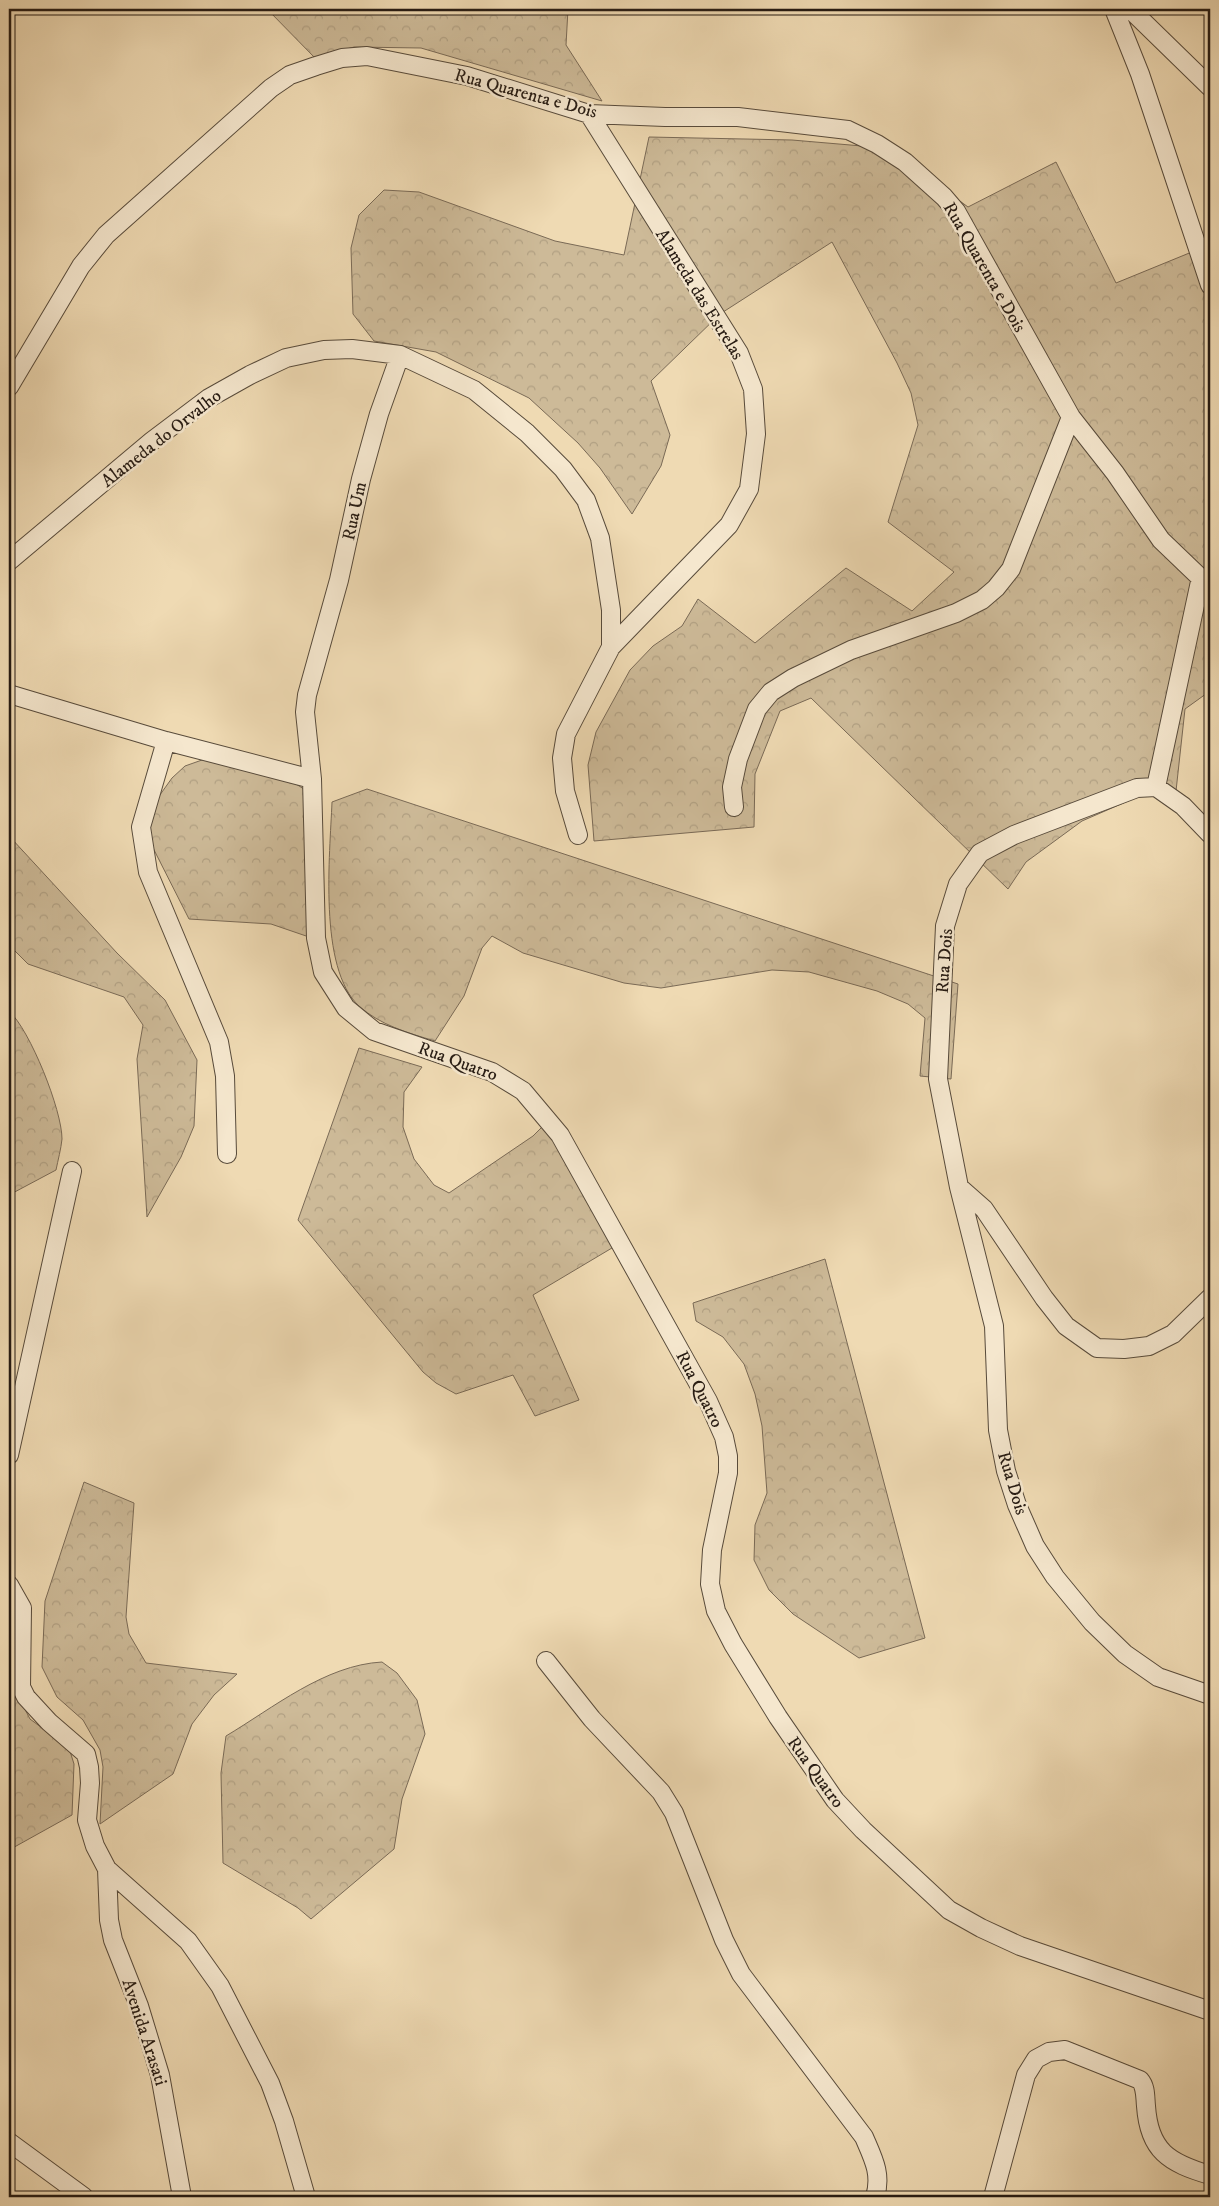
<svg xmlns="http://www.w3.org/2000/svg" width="1219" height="2206" viewBox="0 0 1219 2206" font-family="'IM FELL DW Pica',serif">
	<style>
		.forest { fill: url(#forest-crowns); stroke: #7a6a56 }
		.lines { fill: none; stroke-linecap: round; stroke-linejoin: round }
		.minor-casing { stroke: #584b3b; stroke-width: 20 }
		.minor { stroke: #f5e7ce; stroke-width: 18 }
		.labels { text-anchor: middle; stroke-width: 5; stroke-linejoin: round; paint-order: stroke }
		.street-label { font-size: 18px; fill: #261b13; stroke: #f5e7ce }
	</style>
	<defs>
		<pattern id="forest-crowns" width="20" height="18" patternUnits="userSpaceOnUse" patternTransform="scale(1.25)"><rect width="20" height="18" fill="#cdba98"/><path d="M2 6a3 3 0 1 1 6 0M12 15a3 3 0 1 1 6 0" fill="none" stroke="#b09f82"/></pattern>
	</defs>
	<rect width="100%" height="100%" fill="#efdab3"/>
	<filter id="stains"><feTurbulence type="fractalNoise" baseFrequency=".004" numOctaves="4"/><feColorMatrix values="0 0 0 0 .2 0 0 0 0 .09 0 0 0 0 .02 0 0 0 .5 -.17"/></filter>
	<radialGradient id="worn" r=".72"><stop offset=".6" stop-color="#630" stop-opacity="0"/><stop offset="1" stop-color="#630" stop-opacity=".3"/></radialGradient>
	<path class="forest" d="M267,9H568L566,45L602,101L421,48L354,47L315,58Z
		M649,137L792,140L862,146L926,176L968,207L1056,162L1116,283L1204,247L1210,264V691L1185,709L1176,791L1144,794L1082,821L1026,862L1008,889L811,698L780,711L755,774L754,827L594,841L588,765L596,732L630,670L653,646L682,626L698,599L755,643L846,568L912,611L954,572L888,522L918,425L911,393L897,363L832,242L720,314L651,381L670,435L661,466L632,514L600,468L578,443L529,398L436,352L374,341L353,314L351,248L359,215L384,190L419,192L555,241L624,255Z
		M234,756L282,775L310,793L312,938L271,924L189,919L149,840L152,806L172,778L185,766L202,760Z
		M9,770L11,838L117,953L165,1000L197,1060L194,1126L181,1157L147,1217L137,1059L143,1025L124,997L28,964L9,945Z
		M367,789L958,984L951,1079L920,1076L925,1018L908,1004L877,991L809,972L772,970L661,988L624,983L523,953L492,936L482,948L464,996L435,1041C408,1033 380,1025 359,1006C318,968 330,854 332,802Z
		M9,1011C30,1030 62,1110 62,1139C61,1149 58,1160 56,1170L9,1195Z
		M359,1048L422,1067L404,1092L403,1127L414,1159L434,1185L449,1193L533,1136L545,1124L617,1245L533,1295L579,1400L535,1416L513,1375L456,1394L436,1383L423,1372L298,1220Z
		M825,1259L925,1638L859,1658L793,1614L769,1590L754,1560L755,1525L767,1493L762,1426L755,1394L744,1364L723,1337L696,1321L693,1303Z
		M84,1482L134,1503L126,1617L129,1634L146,1663L237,1674L214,1695L192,1724L173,1774L100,1824L103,1767L100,1750L83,1720L57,1697L42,1667L45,1601Z
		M9,1603L17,1632L11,1672L14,1688L30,1719L69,1748L74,1764L72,1815L9,1850Z
		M382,1662L397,1673L417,1700L425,1734L402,1799L394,1849L311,1919L298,1908L223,1863L221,1773L226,1736C273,1708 325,1665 382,1662Z"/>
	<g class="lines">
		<g class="minor-casing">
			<path id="minor" d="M1114,9L1140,74L1210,285
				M1130,9L1210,87
				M589,114L739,353L753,389L756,434L749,489L729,525L611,647
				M400,355L379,414L361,479L339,580L307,695L305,712L312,779L316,938L323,972L346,1008L374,1031L492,1072L523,1091L560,1135L708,1401L724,1437L728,1456V1473L712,1550L710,1584L716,1611L733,1644L778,1717L835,1800L863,1830L949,1910L981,1928L1020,1946L1210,2011
				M9,387L81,266L106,235L271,88L290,75L316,66L342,58L367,56L467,76L589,114L665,117H738L848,130L877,144L905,162L944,197L956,211L1071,417L1115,473L1161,540L1210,587
				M9,561L152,441L209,398L250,375L286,358L324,350L352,349L400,355L474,390L527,433L563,469L586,500L600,538L611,610V647L566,734L562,758L565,791L578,835
				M9,694L166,741L312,779
				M166,741L141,827L148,872L219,1042L225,1076L227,1154
				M1156,787L1201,577
				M734,807L732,787L738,759L757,709L771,692L793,678L851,650L956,613L982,600L996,588L1011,569L1071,417
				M1210,834L1183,806L1156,787L1137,788L1014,835L980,853L958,884L945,926L938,1079L959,1187L994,1326L998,1430L1006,1471L1017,1505L1035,1546L1055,1577L1092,1622L1125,1654L1158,1677L1210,1695
				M959,1187L984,1209L1044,1298L1066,1326L1097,1348L1124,1349L1149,1346L1173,1334L1210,1298
				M9,1455L72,1171
				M9,1585L22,1608L21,1687L26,1697L49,1722L86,1754L89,1767L90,1783L87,1820L95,1846L107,1869L188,1941L220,1986L270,2083L284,2121L306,2197
				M546,1661L592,1719L661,1792L674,1813L724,1940L741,1974L864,2137C873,2158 882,2174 875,2197
				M107,1869L109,1920L113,1940L139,2006L160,2075L182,2197
				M9,2142L84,2197
				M993,2197L1026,2075L1036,2059L1049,2052L1065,2050L1140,2080C1146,2087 1145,2096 1146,2106C1149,2151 1169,2163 1210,2175"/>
		</g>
		<use href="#minor" class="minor"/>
	</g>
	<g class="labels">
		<g class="street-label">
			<text transform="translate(526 93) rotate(15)" y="6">Rua Quarenta e Dois</text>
			<text transform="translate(985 267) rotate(60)" y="6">Rua Quarenta e Dois</text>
			<text transform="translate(700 294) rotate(58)" y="6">Alameda das Estrelas</text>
			<text transform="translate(161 438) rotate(-38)" y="6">Alameda do Orvalho</text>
			<text transform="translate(354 511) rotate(-78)" y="6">Rua Um</text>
			<text transform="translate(944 961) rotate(-86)" y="6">Rua Dois</text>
			<text transform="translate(458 1061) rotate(20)" y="6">Rua Quatro</text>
			<text transform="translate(700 1389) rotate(63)" y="6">Rua Quatro</text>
			<text transform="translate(1013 1483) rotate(73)" y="6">Rua Dois</text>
			<text transform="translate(816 1772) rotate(54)" y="6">Rua Quatro</text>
			<text transform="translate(145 2032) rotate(72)" y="6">Avenida Arasati</text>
		</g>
	</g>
	<rect width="1219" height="2206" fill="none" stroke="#efdab3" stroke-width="30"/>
	<rect x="10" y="10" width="1199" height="2186" fill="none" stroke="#261b13" stroke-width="2.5"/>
	<rect x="15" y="15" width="1189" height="2176" fill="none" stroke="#261b13"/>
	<rect width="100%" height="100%" filter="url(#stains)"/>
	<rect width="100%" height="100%" fill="url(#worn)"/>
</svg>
